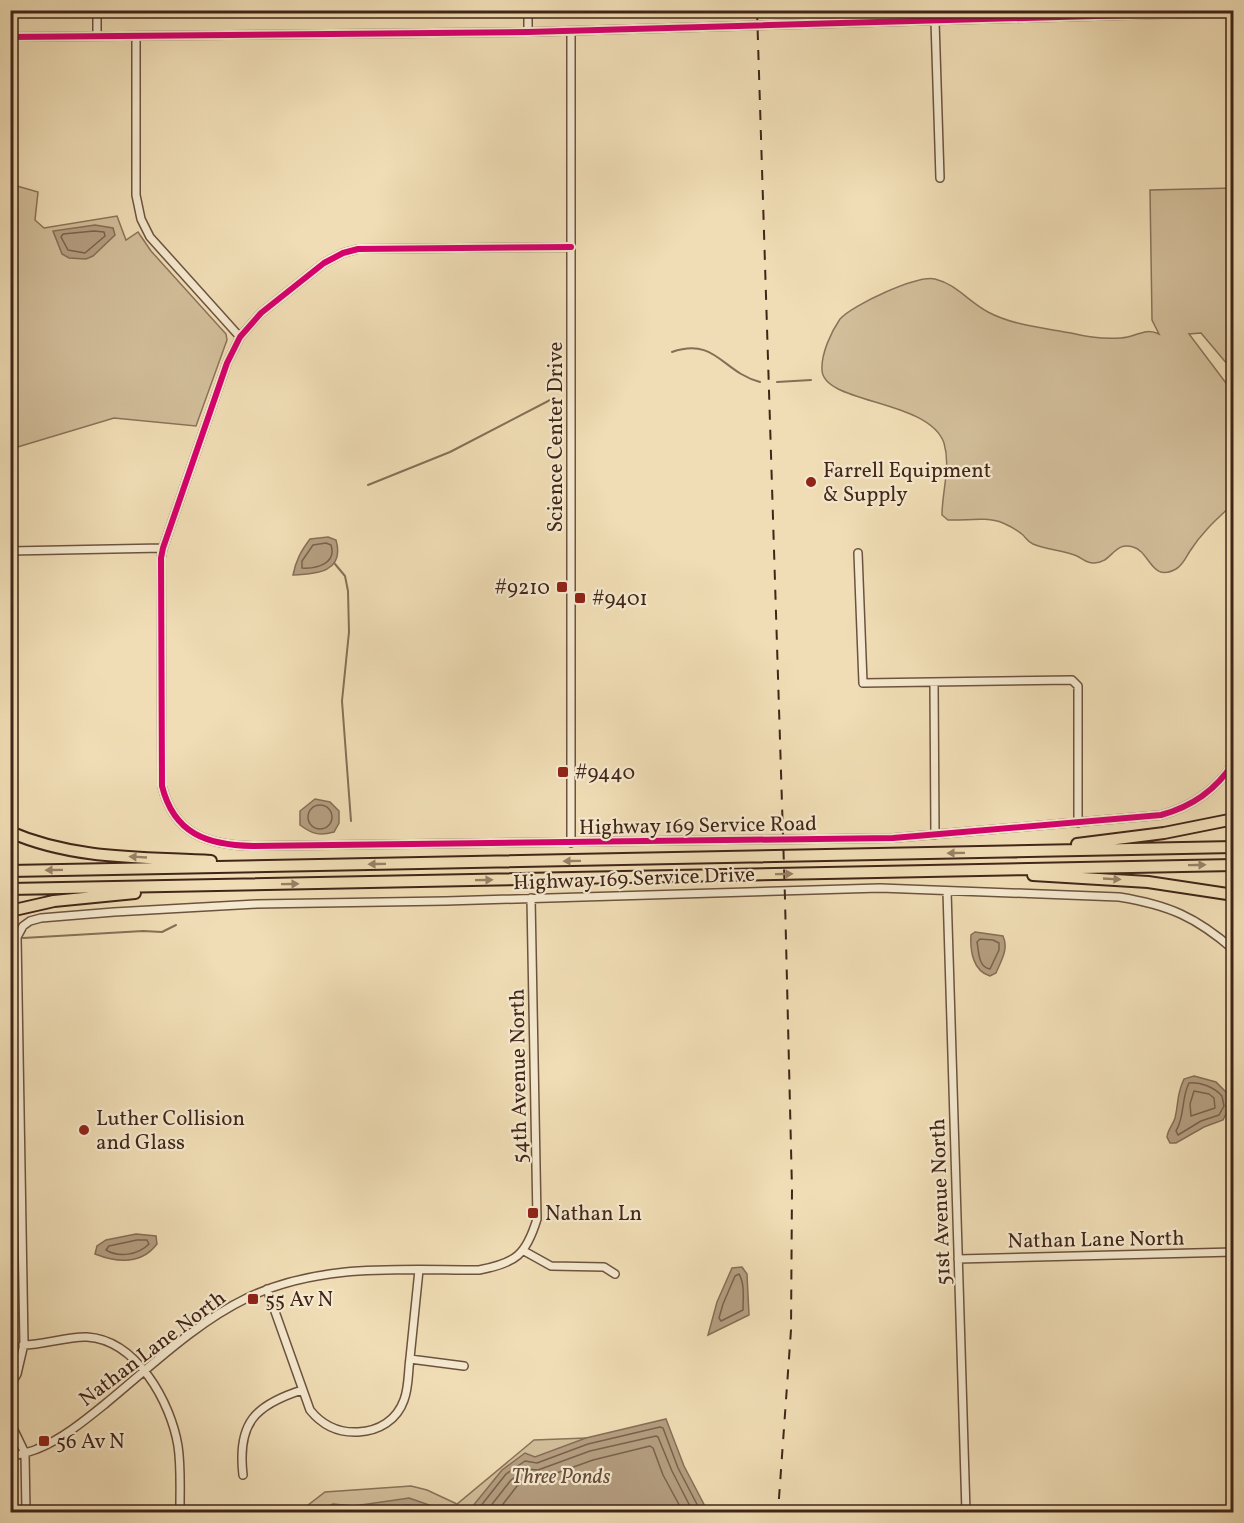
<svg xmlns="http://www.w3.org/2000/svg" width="1244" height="1523" viewBox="0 0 1244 1523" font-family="Vollkorn,serif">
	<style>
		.green { fill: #d2be9a; stroke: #8a7259; stroke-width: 1.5 }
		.water { fill: #b49e80; stroke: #866e56; stroke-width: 1.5 }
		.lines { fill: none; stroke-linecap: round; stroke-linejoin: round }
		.shore { stroke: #7a624c; stroke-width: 1.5 }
		.stream { stroke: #866e56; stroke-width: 2 }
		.minor-casing { stroke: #6d533f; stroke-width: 10 }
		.highway-casing { stroke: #412518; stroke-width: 14 }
		.minor { stroke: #f5e9cf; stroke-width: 7 }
		.highway { stroke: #f0ddb5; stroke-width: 10 }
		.rail { stroke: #412518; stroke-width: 2; stroke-dasharray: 10 10; stroke-linecap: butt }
		.cycleway-casing { stroke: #f5e9cf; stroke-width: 10 }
		.cycleway { stroke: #d6006c; stroke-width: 6 }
		.oneway { fill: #988166 }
		.poi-dot { fill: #8f2418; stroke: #f5e9cf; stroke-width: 2 }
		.labels { text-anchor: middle; stroke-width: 4.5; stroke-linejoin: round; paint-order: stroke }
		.street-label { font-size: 21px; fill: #412518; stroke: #f5e9cf }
		.poi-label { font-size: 21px; fill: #412518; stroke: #f5e9cf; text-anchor: start }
		.park-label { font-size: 21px; font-style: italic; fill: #654b38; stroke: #f5e9cf }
	</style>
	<rect width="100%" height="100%" fill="#f0ddb5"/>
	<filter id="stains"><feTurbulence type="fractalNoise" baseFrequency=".00333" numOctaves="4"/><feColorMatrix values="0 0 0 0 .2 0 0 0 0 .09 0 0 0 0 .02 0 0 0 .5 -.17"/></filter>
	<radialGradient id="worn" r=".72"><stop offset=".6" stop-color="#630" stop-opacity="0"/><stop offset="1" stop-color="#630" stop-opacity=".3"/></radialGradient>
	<path class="green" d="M10,184L38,192L35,220L44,228L117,216L126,240L138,232L151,251L226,334L227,340L196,426L114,418L11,449Z
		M1233,188V371L1201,333L1189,334L1232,391L1231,401L1234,404L1233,504C1217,519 1202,532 1190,551C1186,557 1183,565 1176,569C1151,583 1150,551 1133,547C1113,541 1112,564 1093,563C1087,563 1083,559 1077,556C1063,550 1047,550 1033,544C1028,542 1026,538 1023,535C1017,530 1010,526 1003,523C986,516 966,521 948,520L942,515C942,491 951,467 944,443C929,399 823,404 822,370C821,354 831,332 840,319C852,305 917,275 935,279C956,284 969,302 988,312C1012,325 1044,328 1071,333C1087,337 1104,339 1121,338C1136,337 1145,327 1159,334L1152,320L1150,190Z
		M586,1438L617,1512H302L303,1509L325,1492L411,1486L427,1490L457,1504L534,1440Z"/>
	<path class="water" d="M95,225L113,228L115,235L93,256L86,259L69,258L62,254L53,231Z
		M328,537L336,540C345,572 317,574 293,575C296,560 301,551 310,539Z
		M315,799L330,802L339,811V823L334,832C319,836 312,834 300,825V811Z
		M975,932L1003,936C1009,949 1001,961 996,973L990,976C973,971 970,951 971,935Z
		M1194,1076L1216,1082L1228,1094L1230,1106L1223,1120L1204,1127L1176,1143H1170L1167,1137C1168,1129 1173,1125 1175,1118C1179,1102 1176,1096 1184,1079Z
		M136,1234L156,1236L157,1244C141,1265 118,1263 95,1254L97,1246L106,1240Z
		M742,1267L747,1274L749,1315L708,1335L717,1302L732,1268Z
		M666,1419L684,1466L708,1512H468L502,1470L525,1453L535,1457L586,1438Z
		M409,1498L449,1512H318L319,1510L333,1504L354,1506Z"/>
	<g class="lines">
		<path class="shore" d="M94,231L104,232L105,236L85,253L68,250L61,237L63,234Z
			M326,543L331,545C337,563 317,569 302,568V561L313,545Z
			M308 817a12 12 0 1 1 24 0a12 12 0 1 1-24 0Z
			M980,939L993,940L999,943V950L990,969C978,967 979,952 977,942Z
			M1189,1083C1201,1082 1214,1087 1222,1096L1224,1106L1219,1115L1201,1121L1178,1135L1176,1131C1185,1116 1181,1099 1189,1083Z
			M1194,1091L1209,1094L1214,1098L1215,1108L1191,1116L1190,1104Z
			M137,1240H147L149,1244C138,1255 119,1258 106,1250L109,1246Z
			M739,1274C745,1284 743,1299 743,1310L721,1321L719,1318L723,1304L735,1276Z
			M328,1512L334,1510L355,1512L408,1505L431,1512
			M476,1512L506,1474L525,1461L537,1463L588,1444L660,1427L663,1428L678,1468L701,1512
			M486,1512L511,1480L526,1469L538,1470L590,1451L656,1436L658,1437L672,1471L693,1512
			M497,1512L517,1486L528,1479H540L593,1460L650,1446L653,1448L663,1475L683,1512"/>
		<path class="stream" d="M672,352C716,337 722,372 760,382
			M777,382L811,380
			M368,485L450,452L554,398
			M335,564L345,576L348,591L349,632L342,701L351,821
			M23,938L143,931L162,932L176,925"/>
		<g class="minor-casing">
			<path id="minor" d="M97,10V36
				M528,10V32
				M935,21L940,178
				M571,31V843
				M136,36V195L141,219L150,237L240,337
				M10,37L528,32L1234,12
				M571,247L358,249L343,253L324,263L261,313L240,337L227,363L163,548L161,558L162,786C174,834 207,845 253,846L893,838L1161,815C1191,807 1217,789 1234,762
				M10,551L163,548
				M858,553L863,683L1072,680L1078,686V823
				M934,683L935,835
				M947,891L966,1512
				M524,1251L551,1266L604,1267L615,1274
				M958,1259L1234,1252
				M267,1289L310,1410C322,1425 338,1433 358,1432C379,1431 397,1420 404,1400C409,1387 408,1372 410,1358C413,1329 416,1300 419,1270
				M23,1345C44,1345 68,1336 87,1337C137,1340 171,1403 178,1446C181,1466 180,1486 180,1506L177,1512
				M410,1359L464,1366
				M10,1386L17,1374L24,1344L17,937L23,926L30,921L41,918L114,912L257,904L446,901L880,888L1119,897C1169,905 1196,917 1234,950
				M10,1422L25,1453L26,1512
				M10,1457C19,1454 28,1453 37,1449C62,1439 84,1421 105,1404C149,1368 195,1323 247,1298C319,1263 400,1270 479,1270C516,1263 526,1255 537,1219L531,898
				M243,1475C237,1423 255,1405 302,1390"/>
		</g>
		<g class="highway-casing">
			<path id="highway" d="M10,832C74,860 144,857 211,861
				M1077,844L1164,833L1234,819
				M10,871L1234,847
				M1033,875L1148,882L1234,895
				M10,889L1234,865
				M10,911L54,901L135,893"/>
		</g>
		<use href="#minor" class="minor"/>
		<use href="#highway" class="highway"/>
		<path class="rail" d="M757,10L785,899L792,1189L791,1330L778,1512"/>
		<g class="cycleway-casing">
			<path id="cycleway" d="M10,37L528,32L1234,12
				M571,247L358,249L343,253L324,263L261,313L240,337L227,363L163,548L161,558L162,786C174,834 207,845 253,846L893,838L1161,815C1191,807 1217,789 1234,762"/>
		</g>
		<use href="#cycleway" class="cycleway"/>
	</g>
	<defs><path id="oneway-solid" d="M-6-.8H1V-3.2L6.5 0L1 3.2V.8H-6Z" transform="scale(1.5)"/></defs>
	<g class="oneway">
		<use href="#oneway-solid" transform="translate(956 853) rotate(179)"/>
		<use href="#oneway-solid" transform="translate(138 857) rotate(-177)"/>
		<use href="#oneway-solid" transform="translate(572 861) rotate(179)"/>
		<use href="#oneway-solid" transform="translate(377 864) rotate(179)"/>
		<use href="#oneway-solid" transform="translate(1197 865) rotate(-1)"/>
		<use href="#oneway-solid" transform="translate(54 870) rotate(179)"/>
		<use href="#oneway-solid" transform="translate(784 874) rotate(-1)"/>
		<use href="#oneway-solid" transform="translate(1112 879) rotate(3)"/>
		<use href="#oneway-solid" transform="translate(484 880) rotate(-1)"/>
		<use href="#oneway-solid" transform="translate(290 884) rotate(-1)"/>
	</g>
	<g class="poi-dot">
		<circle cx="811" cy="482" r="6"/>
		<rect x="556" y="581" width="12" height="12" rx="3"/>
		<rect x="574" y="592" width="12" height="12" rx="3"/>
		<rect x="557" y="766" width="12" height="12" rx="3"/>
		<circle cx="84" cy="1130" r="6"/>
		<rect x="527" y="1207" width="12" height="12" rx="3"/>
		<rect x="247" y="1293" width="12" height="12" rx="3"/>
		<rect x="38" y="1435" width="12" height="12" rx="3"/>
	</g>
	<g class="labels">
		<g class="street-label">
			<text transform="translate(555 437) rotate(-90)" y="7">Science Center Drive</text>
			<text transform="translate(698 825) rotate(-1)" y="7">Highway 169 Service Road</text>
			<text transform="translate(634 878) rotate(-2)" y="7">Highway 169 Service Drive</text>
			<text transform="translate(518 1076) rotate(-91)" y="7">54th Avenue North</text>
			<text transform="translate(940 1202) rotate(-92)" y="7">51st Avenue North</text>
			<text transform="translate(1096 1239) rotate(-1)" y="7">Nathan Lane North</text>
			<text transform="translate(152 1348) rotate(-37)" y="7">Nathan Lane North</text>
		</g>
		<g class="poi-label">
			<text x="823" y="477">Farrell Equipment<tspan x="823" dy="24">&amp; Supply</tspan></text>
			<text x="550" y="594" text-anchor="end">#9210</text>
			<text x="592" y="605">#9401</text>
			<text x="575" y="779">#9440</text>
			<text x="96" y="1125">Luther Collision<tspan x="96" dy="24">and Glass</tspan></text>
			<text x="545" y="1220">Nathan Ln</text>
			<text x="265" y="1306">55 Av N</text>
			<text x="56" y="1448">56 Av N</text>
		</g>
		<g class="park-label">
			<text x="561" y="1483">Three Ponds</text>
		</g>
	</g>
	<rect width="1244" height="1523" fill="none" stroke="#f0ddb5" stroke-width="36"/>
	<rect x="12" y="12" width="1220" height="1499" fill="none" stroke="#412518" stroke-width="3"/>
	<rect x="18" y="18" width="1208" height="1487" fill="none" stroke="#412518" stroke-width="1.5"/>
	<rect width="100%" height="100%" filter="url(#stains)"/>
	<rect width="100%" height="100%" fill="url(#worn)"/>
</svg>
